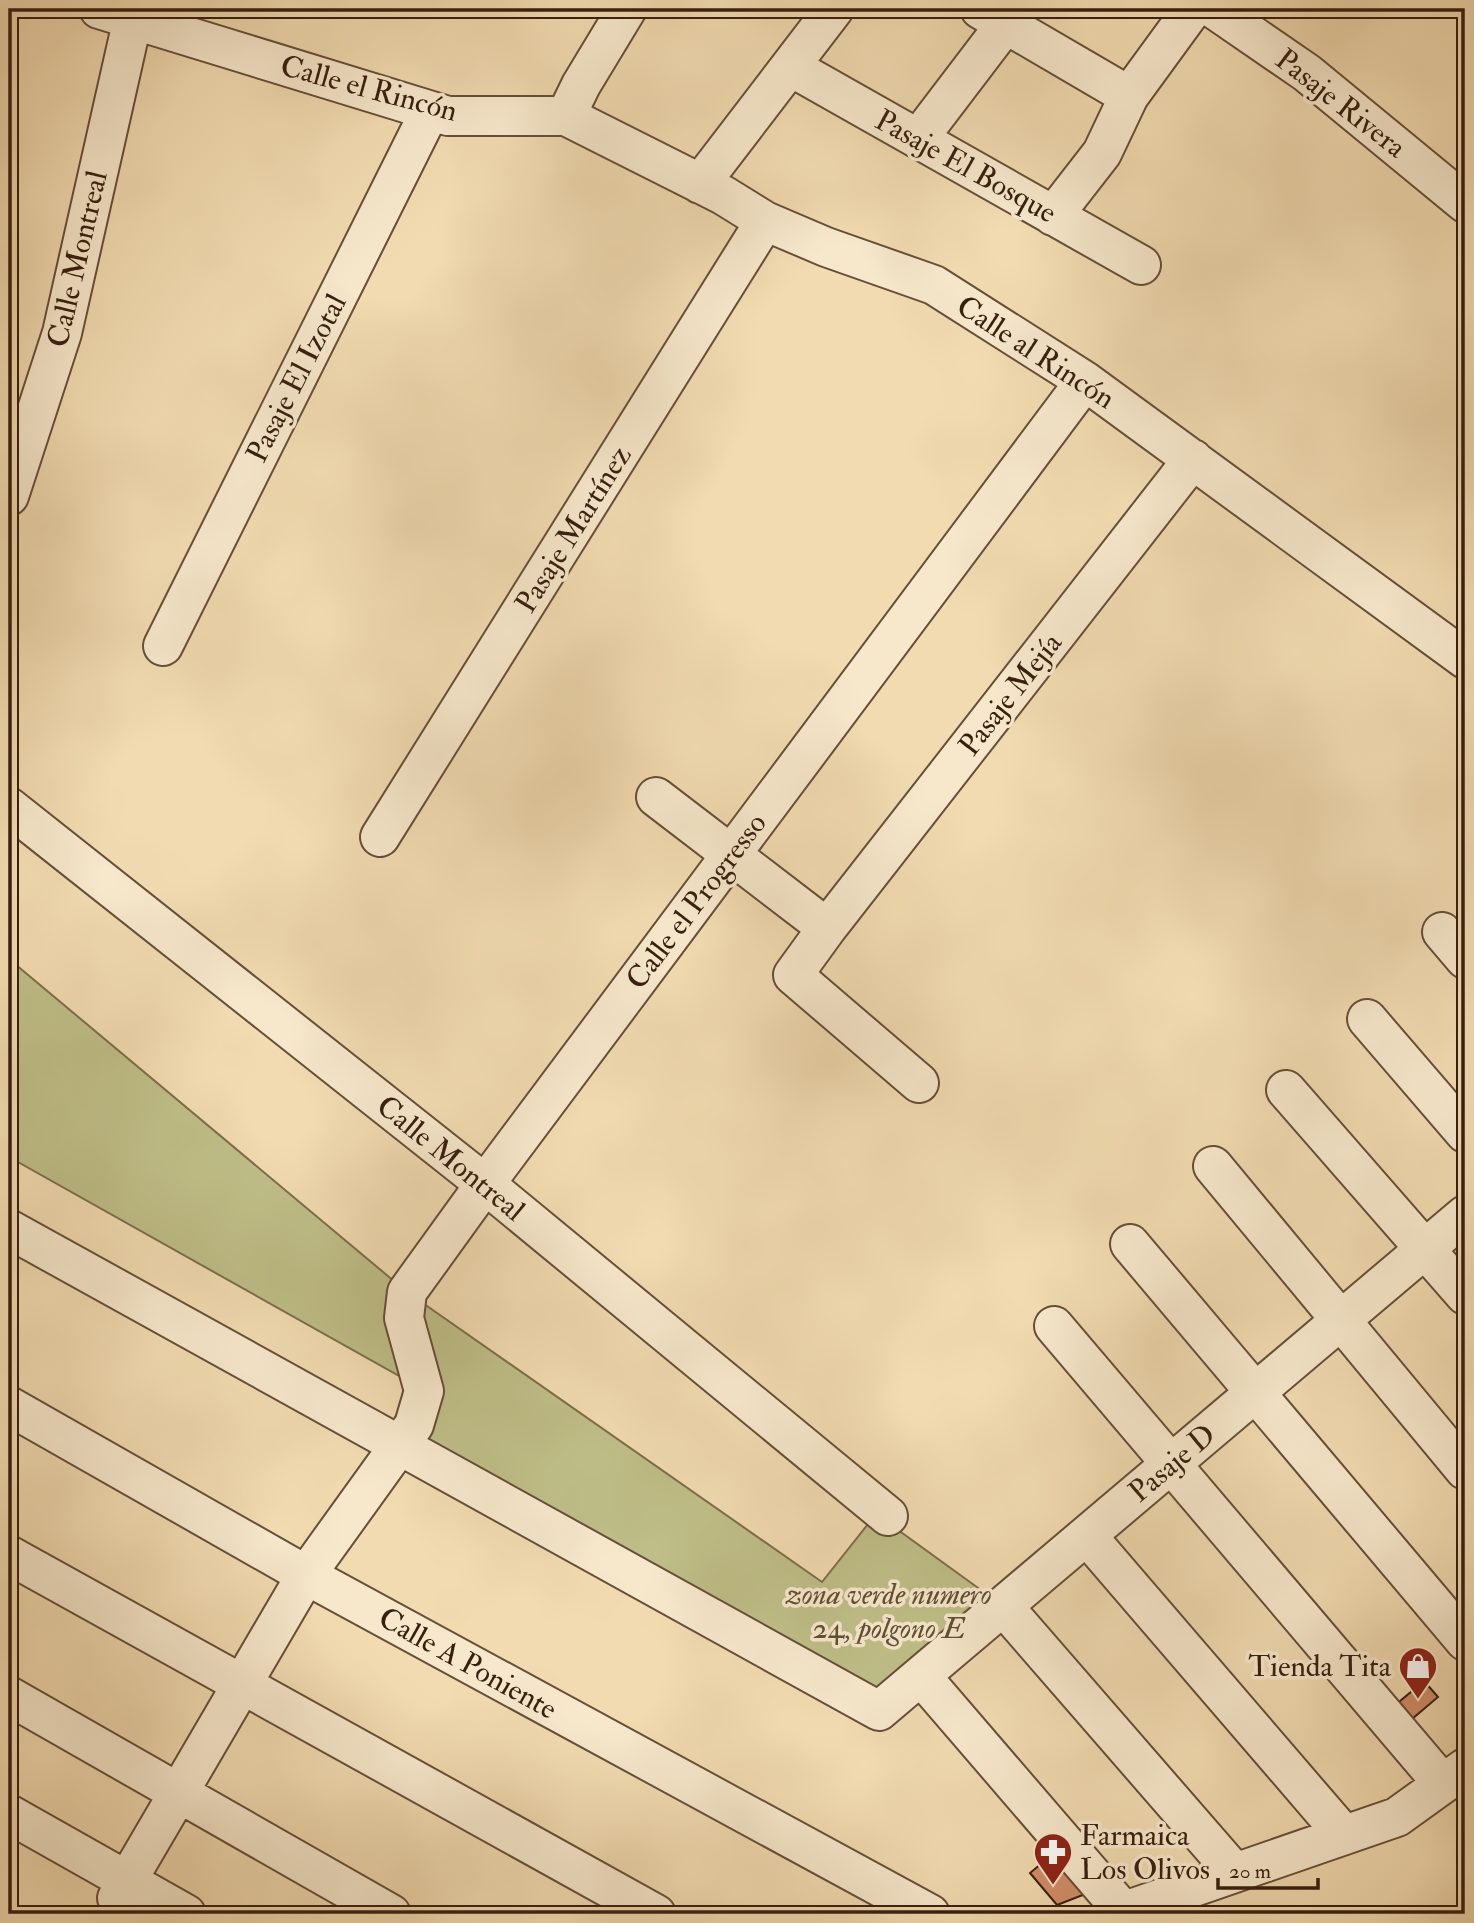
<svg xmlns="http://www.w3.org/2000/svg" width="1474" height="1923" viewBox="0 0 1474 1923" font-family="'IM FELL Double Pica',serif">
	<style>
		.green { fill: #bfbe88; stroke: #7b6e4c; stroke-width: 2 }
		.building { fill: #d28e68; stroke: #371f0f; stroke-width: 2 }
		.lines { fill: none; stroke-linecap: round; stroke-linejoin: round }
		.minor-casing { stroke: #664e38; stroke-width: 42 }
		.minor { stroke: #f7e8cc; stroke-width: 38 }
		.labels { text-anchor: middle; stroke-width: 7; stroke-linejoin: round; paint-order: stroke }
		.street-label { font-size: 30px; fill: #371f0f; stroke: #f7e8cc }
		.park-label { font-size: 30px; font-style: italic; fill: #604f33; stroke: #f7e8cc }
		.poi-label { font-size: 30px; fill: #371f0f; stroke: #f7e8cc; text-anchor: end }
	</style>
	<rect width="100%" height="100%" fill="#f2dbb1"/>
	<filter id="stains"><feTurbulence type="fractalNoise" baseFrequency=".00286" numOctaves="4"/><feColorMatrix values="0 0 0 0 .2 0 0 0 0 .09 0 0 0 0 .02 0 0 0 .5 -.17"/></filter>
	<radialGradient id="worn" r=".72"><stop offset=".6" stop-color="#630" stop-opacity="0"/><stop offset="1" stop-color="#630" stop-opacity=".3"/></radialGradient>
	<path class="green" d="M9,959L407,1292L822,1582L876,1514L1003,1606L879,1711L399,1445L424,1390L9,1157Z"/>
	<path class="building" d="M1424,1681L1438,1697L1412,1719L1399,1702Z
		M1061,1847L1088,1893L1057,1905L1030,1873Z"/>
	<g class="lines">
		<g class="minor-casing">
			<path id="minor" d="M99,9L448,116H566L581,85L627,9
				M980,9L1129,96
				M1214,9L1307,73L1465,203
				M791,67L1141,265
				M566,116L723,195L765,221L826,247L934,285L1085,381L1465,659
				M918,139L1017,9
				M700,184L834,9
				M1053,216L1102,153L1129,96L1191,11
				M9,496L62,333L133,18
				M163,646L430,111
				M656,797L827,928L793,975L919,1083
				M9,807L485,1184L888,1516
				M380,837L765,221
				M827,928L1193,459
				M1442,932L1465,959
				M1367,1019L1465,1133
				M1286,1090L1465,1295
				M1213,1166L1465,1470
				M9,1229L879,1711L1465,1215
				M1130,1244L1465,1641
				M1054,1326L1443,1784
				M9,1406L306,1575L930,1914
				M1087,1536L1344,1835
				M9,1555L656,1914
				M1003,1606L1235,1873
				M921,1676L1124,1912
				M9,1696L391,1914
				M9,1814L186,1914
				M117,1898L306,1575L414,1425L424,1391L404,1318L407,1292L485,1184L1085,381
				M1116,1914L1397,1817L1465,1768"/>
		</g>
		<use href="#minor" class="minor"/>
	</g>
	<defs>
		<g id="shop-pin" transform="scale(2.0125)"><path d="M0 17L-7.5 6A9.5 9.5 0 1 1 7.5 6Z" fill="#8f2418" stroke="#f7e8cc"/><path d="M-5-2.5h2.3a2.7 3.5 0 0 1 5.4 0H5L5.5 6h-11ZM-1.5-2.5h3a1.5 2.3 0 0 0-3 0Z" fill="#fff"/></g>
		<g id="pharmacy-pin" transform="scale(2.0125)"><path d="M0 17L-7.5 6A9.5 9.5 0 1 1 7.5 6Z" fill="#8f2418" stroke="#f7e8cc"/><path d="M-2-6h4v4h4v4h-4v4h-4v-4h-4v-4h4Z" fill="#fff"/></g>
	</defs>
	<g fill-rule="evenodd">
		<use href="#shop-pin" x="1418" y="1666"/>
		<use href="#pharmacy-pin" x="1053" y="1852"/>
	</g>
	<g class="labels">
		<g class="street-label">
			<text transform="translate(369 88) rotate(15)" y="10">Calle el Rincón</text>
			<text transform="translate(1341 103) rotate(38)" y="10">Pasaje Rivera</text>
			<text transform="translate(966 166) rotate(29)" y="10">Pasaje El Bosque</text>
			<text transform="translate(77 259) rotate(-77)" y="10">Calle Montreal</text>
			<text transform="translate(1036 352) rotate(33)" y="10">Calle al Rincón</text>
			<text transform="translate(296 378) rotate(-63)" y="10">Pasaje El Izotal</text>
			<text transform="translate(573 529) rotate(-58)" y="10">Pasaje Martínez</text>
			<text transform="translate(1010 694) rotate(-52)" y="10">Pasaje Mejía</text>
			<text transform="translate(696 901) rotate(-53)" y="10">Calle el Progresso</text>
			<text transform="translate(451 1158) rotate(39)" y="10">Calle Montreal</text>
			<text transform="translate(1172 1463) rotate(-40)" y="10">Pasaje D</text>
			<text transform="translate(468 1663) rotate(29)" y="10">Calle A Poniente</text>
		</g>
		<g class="park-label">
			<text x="889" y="1604">zona verde numero<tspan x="889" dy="34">24, polgono E</tspan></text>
		</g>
		<g class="poi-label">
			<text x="1391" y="1676">Tienda Tita</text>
			<text x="1080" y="1845" text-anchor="start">Farmaica<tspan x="1080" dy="34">Los Olivos</tspan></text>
		</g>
	</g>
	<rect width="1474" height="1923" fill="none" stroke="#f2dbb1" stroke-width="35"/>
	<rect x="10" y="10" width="1453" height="1902" fill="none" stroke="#371f0f" stroke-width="3.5"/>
	<rect x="18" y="18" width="1439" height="1888" fill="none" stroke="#371f0f" stroke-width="2"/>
	<path d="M1218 1878v10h100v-10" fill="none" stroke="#371f0f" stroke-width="3.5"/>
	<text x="1229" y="1878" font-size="21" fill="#371f0f" stroke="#f7e8cc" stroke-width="5" paint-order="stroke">20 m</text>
	<rect width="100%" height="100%" filter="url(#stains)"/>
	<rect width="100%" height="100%" fill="url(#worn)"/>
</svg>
